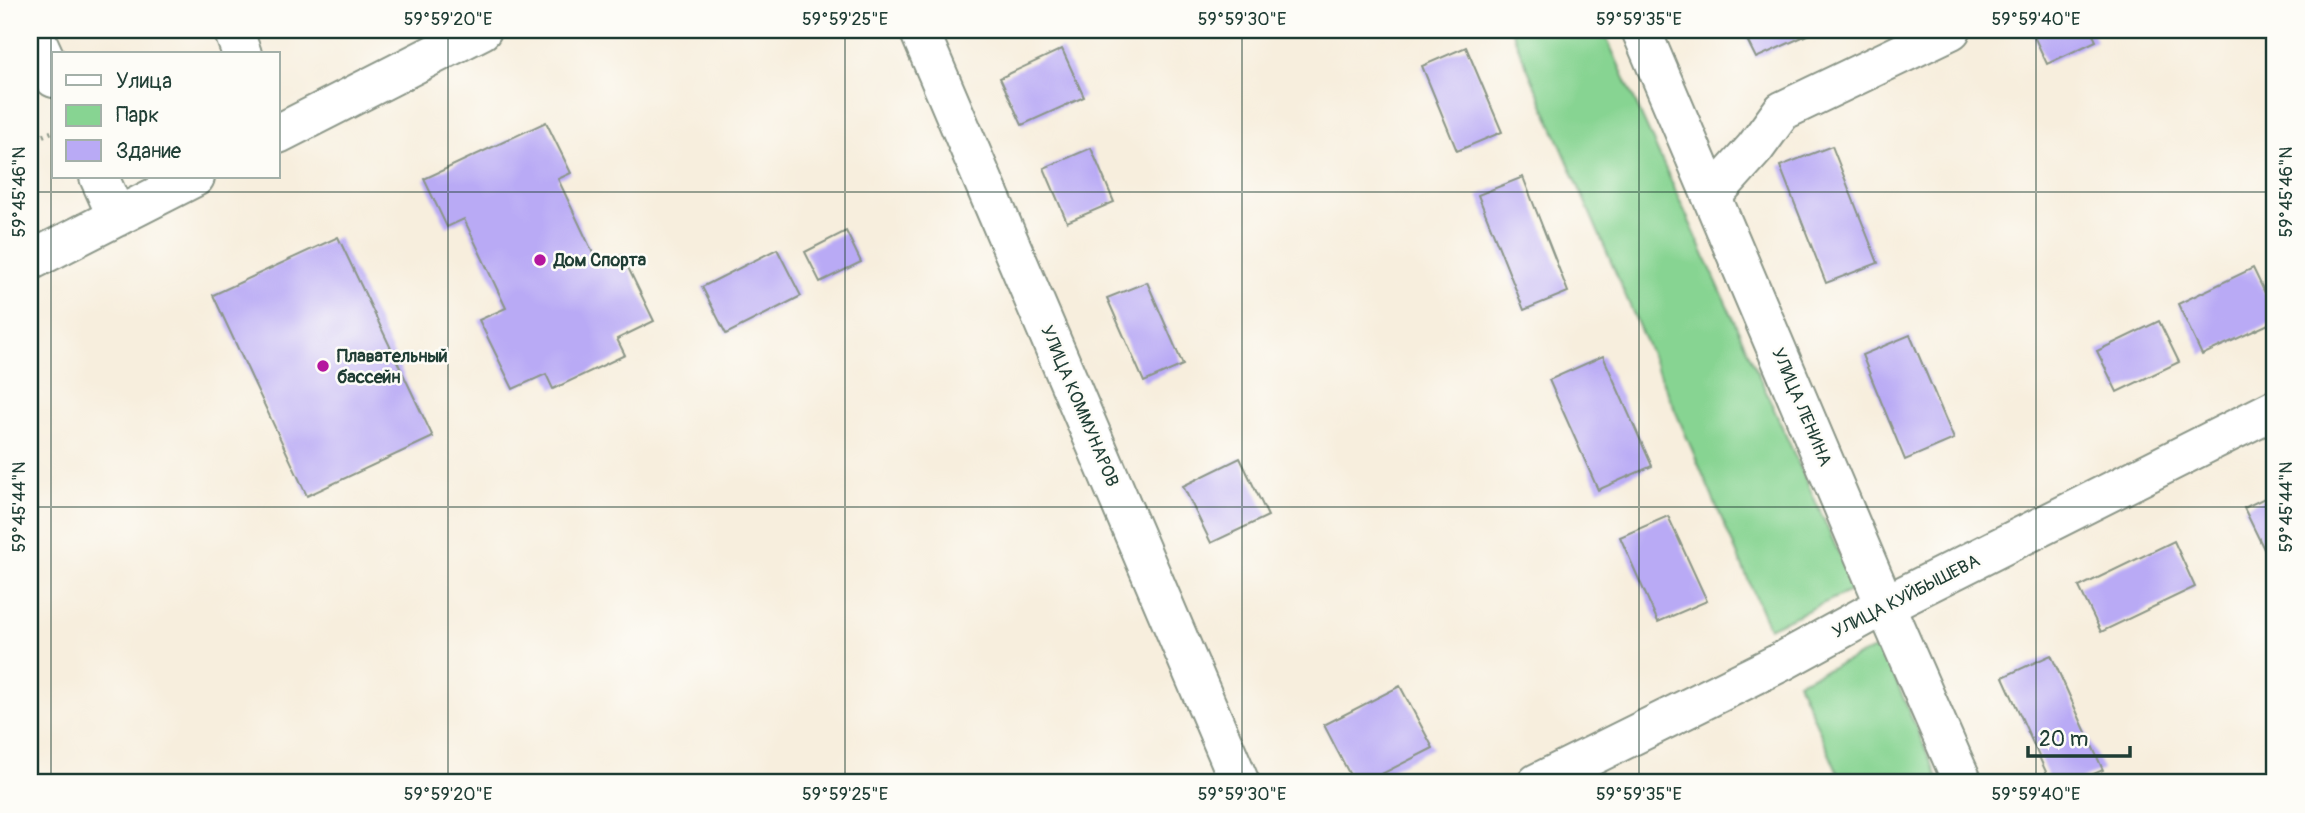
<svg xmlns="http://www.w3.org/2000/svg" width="2305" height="813" viewBox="0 0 2305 813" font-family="Pangolin,sans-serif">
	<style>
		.green { fill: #87d492; stroke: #538863; stroke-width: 2 }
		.building { fill: #b9aaf5 }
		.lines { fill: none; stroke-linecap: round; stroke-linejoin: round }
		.minor-casing { stroke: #8b9688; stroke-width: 42 }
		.tertiary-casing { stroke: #8b9688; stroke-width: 42 }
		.path { stroke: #8b9688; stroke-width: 4.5; stroke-dasharray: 2 5; stroke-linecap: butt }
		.minor { stroke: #fff; stroke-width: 38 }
		.tertiary { stroke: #fff; stroke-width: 38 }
		.ticks { fill: none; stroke: #1f3d34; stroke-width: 2; stroke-opacity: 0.45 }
		.poi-dot { fill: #b5179e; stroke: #fdfcf7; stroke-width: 2.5 }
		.labels { text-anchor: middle; stroke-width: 5; stroke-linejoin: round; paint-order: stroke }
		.poi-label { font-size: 18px; font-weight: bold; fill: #1f3d34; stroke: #fdfcf7; text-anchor: start }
		.street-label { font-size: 18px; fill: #1f3d34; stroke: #fdfcf7 }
		.neatline { fill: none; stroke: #1f3d34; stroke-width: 2.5 }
		.ticks-label { font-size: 18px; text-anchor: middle; fill: #1f3d34 }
	</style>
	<rect width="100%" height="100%" fill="#fdfcf7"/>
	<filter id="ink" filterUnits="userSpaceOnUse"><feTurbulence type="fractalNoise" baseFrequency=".0143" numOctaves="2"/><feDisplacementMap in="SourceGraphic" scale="14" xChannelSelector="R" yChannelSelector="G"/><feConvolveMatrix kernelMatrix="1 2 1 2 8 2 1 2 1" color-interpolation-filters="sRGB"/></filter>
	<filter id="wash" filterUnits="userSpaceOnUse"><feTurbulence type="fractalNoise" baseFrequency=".00686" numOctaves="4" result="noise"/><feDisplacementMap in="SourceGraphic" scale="28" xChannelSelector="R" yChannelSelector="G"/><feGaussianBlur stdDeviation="1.57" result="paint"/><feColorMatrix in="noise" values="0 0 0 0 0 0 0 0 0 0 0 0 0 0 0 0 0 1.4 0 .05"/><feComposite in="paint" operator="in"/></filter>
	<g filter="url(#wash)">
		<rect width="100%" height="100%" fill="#f7eedd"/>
		<path class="green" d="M1511,30H1603L1855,589L1769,628Z
			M1881,646L1940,783H1842L1798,682Z"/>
		<g id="blocks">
			<path class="building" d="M1742,30H1818L1756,58Z
				M2031,30H2091L2096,41L2047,64Z
				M1466,47L1502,132L1457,151L1422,66Z
				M1062,49L1084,97L1022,125L1000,78Z
				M546,122L571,173L558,179L599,266L622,255L654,321L617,339L625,355L553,389L546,374L513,389L479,320L506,308L464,219L447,227L424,179Z
				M1832,146L1878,263L1826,283L1780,166Z
				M1091,148L1114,202L1067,222L1044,168Z
				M1523,177L1568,292L1524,310L1478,195Z
				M846,231L861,262L820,282L805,252Z
				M338,237L433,437L307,496L213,295Z
				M777,249L801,296L726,334L702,287Z
				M2253,268L2275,314V321L2202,355L2178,304Z
				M1147,282L1183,365L1144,382L1107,298Z
				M2159,321L2179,362L2117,392L2097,351Z
				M1910,335L1954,439L1905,460L1862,355Z
				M1603,356L1652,466L1598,490L1549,380Z
				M1240,458L1268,516L1211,543L1183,486Z
				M2275,493V543L2264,549L2244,508Z
				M1668,516L1707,601L1658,622L1620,537Z
				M2174,541L2195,587L2101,632L2079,587Z
				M2051,655L2103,770L2073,783H2051L2003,677Z
				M1400,686L1433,748L1364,783H1354L1324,725Z"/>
		</g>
	</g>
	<g filter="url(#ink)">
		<use href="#blocks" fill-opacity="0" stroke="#8b9688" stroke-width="2"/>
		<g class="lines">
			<g class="minor-casing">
				<path id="minor" d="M32,30L54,78
					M233,30L242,54
					M919,30L1240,783
					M278,134L482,30
					M99,177L117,217
					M1712,196L1755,148L1782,111L1951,30
					M30,261L195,177
					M1537,783L1781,662L1885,605L2275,409"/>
			</g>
			<g class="tertiary-casing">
				<path id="tertiary" d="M1641,30L1885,605L1963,783"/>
			</g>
			<path class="path" d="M30,141L54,131"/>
			<use href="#minor" class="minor"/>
			<use href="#tertiary" class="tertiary"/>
		</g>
	</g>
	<path class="ticks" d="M51,30V783M448,30V783M845,30V783M1242,30V783M1639,30V783M2036,30V783M30,192H2275M30,507H2275"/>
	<g class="poi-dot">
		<circle cx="540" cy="260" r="7"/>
		<circle cx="323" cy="366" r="7"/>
	</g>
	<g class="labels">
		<g class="poi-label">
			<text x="554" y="266">Дом Спорта</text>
			<text x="337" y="362">Плавательный<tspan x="337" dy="21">бассейн</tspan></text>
		</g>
		<g class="street-label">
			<text transform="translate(1080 406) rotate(67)" y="6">УЛИЦА КОММУНАРОВ</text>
			<text transform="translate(1802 407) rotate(67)" y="6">УЛИЦА ЛЕНИНА</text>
			<text transform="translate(1906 596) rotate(-27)" y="6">УЛИЦА КУЙБЫШЕВА</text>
		</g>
	</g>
	<rect width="2305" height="813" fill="none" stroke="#fdfcf7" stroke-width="77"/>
	<rect x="52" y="52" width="228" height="126" fill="#fdfcf7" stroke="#a4b0a9" stroke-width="2"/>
	<rect x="66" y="75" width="35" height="10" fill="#ffffff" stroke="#a4b0a9" stroke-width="2"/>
	<text x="116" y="88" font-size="21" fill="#1f3d34">Улица</text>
	<rect x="66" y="105" width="35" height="21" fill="#87d492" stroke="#a4b0a9" stroke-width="2"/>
	<text x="116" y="122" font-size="21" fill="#1f3d34">Парк</text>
	<rect x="66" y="140" width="35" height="21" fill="#b9aaf5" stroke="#a4b0a9" stroke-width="2"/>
	<text x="116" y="158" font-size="21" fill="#1f3d34">Здание</text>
	<path d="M2028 746v10h102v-10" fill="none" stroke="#1f3d34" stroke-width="3.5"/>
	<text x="2039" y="746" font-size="21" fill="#1f3d34" stroke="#fdfcf7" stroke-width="5" paint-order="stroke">20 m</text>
	<rect x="38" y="38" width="2228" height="736" class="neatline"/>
	<g class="ticks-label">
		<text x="448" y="25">59°59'20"E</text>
		<text x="845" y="25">59°59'25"E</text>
		<text x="1242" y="25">59°59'30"E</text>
		<text x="1639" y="25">59°59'35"E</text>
		<text x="2036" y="25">59°59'40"E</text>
		<text transform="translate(19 192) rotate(-90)" y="6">59°45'46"N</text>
		<text transform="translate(2286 192) rotate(-90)" y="6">59°45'46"N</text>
		<text transform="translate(19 507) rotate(-90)" y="6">59°45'44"N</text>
		<text transform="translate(2286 507) rotate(-90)" y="6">59°45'44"N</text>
		<text x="448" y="800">59°59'20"E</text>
		<text x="845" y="800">59°59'25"E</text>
		<text x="1242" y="800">59°59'30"E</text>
		<text x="1639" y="800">59°59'35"E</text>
		<text x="2036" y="800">59°59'40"E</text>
	</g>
</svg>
